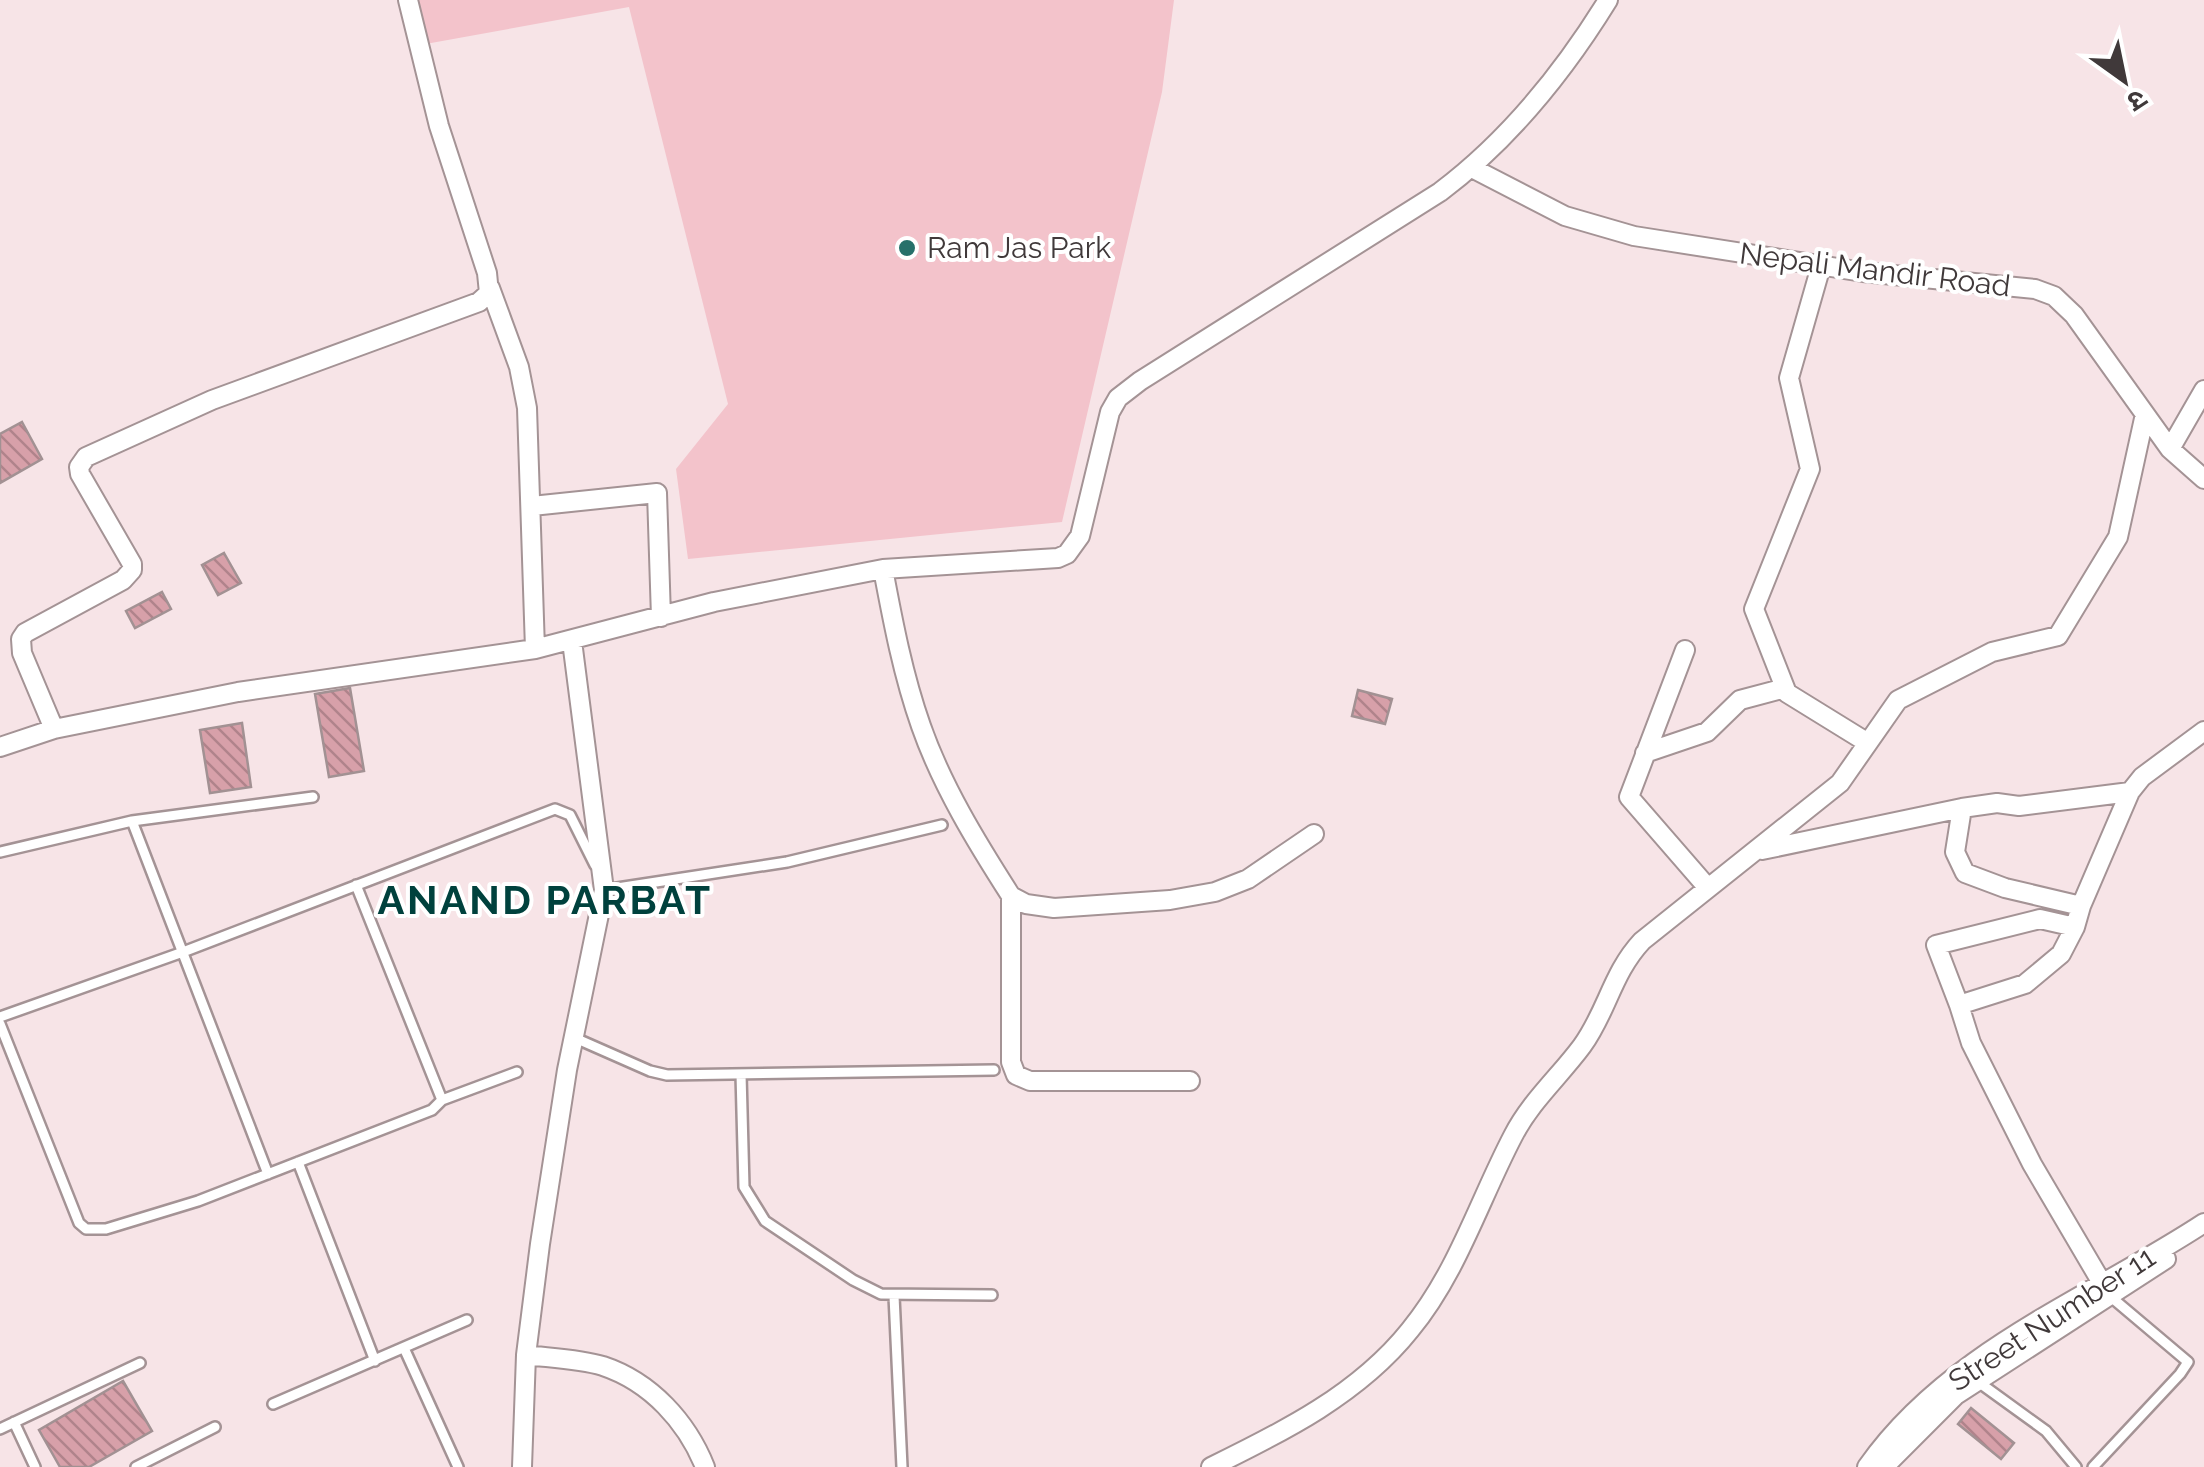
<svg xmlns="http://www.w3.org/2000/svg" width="2204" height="1467" viewBox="0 0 2204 1467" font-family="Raleway,'Noto Sans Devanagari',sans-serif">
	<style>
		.park { fill: #f3c3cb }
		.building { fill: url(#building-back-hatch); stroke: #a29193; stroke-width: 2.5 }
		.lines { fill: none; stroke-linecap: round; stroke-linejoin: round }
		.lane-casing { stroke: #a49395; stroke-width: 14 }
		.street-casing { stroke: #a49395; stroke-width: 22 }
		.lane { stroke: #fff; stroke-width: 9 }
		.street { stroke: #fff; stroke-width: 18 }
		.poi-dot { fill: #27706a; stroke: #fff; stroke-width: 4 }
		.labels { text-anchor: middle; stroke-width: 8; stroke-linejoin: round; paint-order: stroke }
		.poi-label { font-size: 30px; fill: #40393a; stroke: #fff; text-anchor: start }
		.street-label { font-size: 30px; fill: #40393a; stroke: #fff }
		.district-label { font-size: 40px; font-weight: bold; letter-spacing: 2.5px; fill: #00413d; stroke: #fff }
	</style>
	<defs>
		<pattern id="building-back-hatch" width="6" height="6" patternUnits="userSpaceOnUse" patternTransform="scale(2.5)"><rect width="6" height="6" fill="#d7a0a9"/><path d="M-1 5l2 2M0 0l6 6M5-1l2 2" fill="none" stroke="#b0838b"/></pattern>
	</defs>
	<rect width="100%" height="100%" fill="#f7e4e7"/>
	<path class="park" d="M412,0H1174L1162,92L1062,522L688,559L676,469L728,404L629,7L420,45Z"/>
	<path class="building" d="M22,422L42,459L0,483V434Z
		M224,553L241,583L218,595L202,565Z
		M162,592L171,609L135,628L126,611Z
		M350,688L364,771L329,777L315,694Z
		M1358,690L1392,699L1385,724L1352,716Z
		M242,723L251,787L210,793L200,730Z
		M123,1381L152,1431L89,1467H60L39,1430Z
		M1971,1408L2014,1443L2001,1459L1958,1424Z"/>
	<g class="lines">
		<g class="lane-casing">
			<path id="lane" d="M132,821L313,797
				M0,852L132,821L268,1174
				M604,890L787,862L942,825
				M0,1017L183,952L555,809L570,815L595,865
				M0,1024L79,1223L86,1229H106L198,1201L432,1110L442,1100L356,885
				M575,1038L650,1071L667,1075L994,1070
				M741,1074L744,1187L765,1221L853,1280L881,1294L992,1295
				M442,1100L517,1072
				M298,1162L375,1361
				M894,1296L902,1467
				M404,1348L458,1467
				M1977,1381L2046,1431L2076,1467
				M273,1404L467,1320
				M14,1422L35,1467
				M0,1429L140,1363
				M136,1467L215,1427
				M2093,1467L2180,1374L2188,1362L2111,1297"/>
		</g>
		<g class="street-casing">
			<path id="street" d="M1472,168L1565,216L1634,236L1863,272L2035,289L2054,296L2074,315L2170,449L2204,479
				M1821,266L1789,378L1810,469L1754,609L1787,693L1868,743
				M490,288L519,367L527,408L535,649
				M2170,449L2204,390
				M532,506L657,493L661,617
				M883,569C893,622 903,675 921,726C942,786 977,843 1011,896L1026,904L1054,908L1170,900L1215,892L1248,879L1314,834
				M1685,650L1629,797L1708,888
				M54,729L22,653L21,639L25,633L123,580L132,570V564L80,474L79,467L86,457L212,400L479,302L489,293L487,273L439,126L408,0
				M0,747L54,729L238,692L535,649L714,602L883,569L1058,558L1067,554L1080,536L1110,412L1118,398L1140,381L1440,192C1509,140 1563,73 1608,0
				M1645,753L1707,732L1740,700L1785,688
				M1962,808L1955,852L1965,873L2005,888L2081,906
				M1762,850L1962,808L1997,803L2019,806L2130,792
				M1011,896V1062L1016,1075L1030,1081H1190
				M1959,1005L1936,945L2040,919L2075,927
				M2109,1295L2032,1164L1971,1043L1959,1005L2025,984L2061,954L2075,927L2081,906L2130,792L2142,777L2204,731
				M526,1355C551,1358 580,1359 603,1366C651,1382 687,1422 705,1467
				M522,1467L526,1355L540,1244L567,1070L604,890L572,641
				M1211,1467C1283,1432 1359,1394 1410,1330C1457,1273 1479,1201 1513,1136C1531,1101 1559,1077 1582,1046C1607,1012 1612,973 1642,941L1840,783L1898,700L1992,652L2058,636L2118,537L2145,414
				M1867,1467C1948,1351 2090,1298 2204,1223
				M1884,1467L1956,1395L2166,1259"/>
		</g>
		<use href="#lane" class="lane"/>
		<use href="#street" class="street"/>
	</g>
	<circle class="poi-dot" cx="907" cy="248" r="10"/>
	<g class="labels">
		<g class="poi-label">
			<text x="927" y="258">Ram Jas Park</text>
		</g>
		<g class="street-label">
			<text transform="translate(1875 270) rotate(7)" y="10">Nepali Mandir Road</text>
			<text transform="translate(2052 1319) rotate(-33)" y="10">Street Number 11</text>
		</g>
		<g class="district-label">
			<text x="545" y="914">ANAND PARBAT</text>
		</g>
	</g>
	<g transform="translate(2124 80) rotate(147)" stroke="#ffffff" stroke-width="8" paint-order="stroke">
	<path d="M0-8L18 38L0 25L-18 38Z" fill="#40393a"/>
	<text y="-15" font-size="28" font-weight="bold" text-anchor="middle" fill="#40393a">उ</text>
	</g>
</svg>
